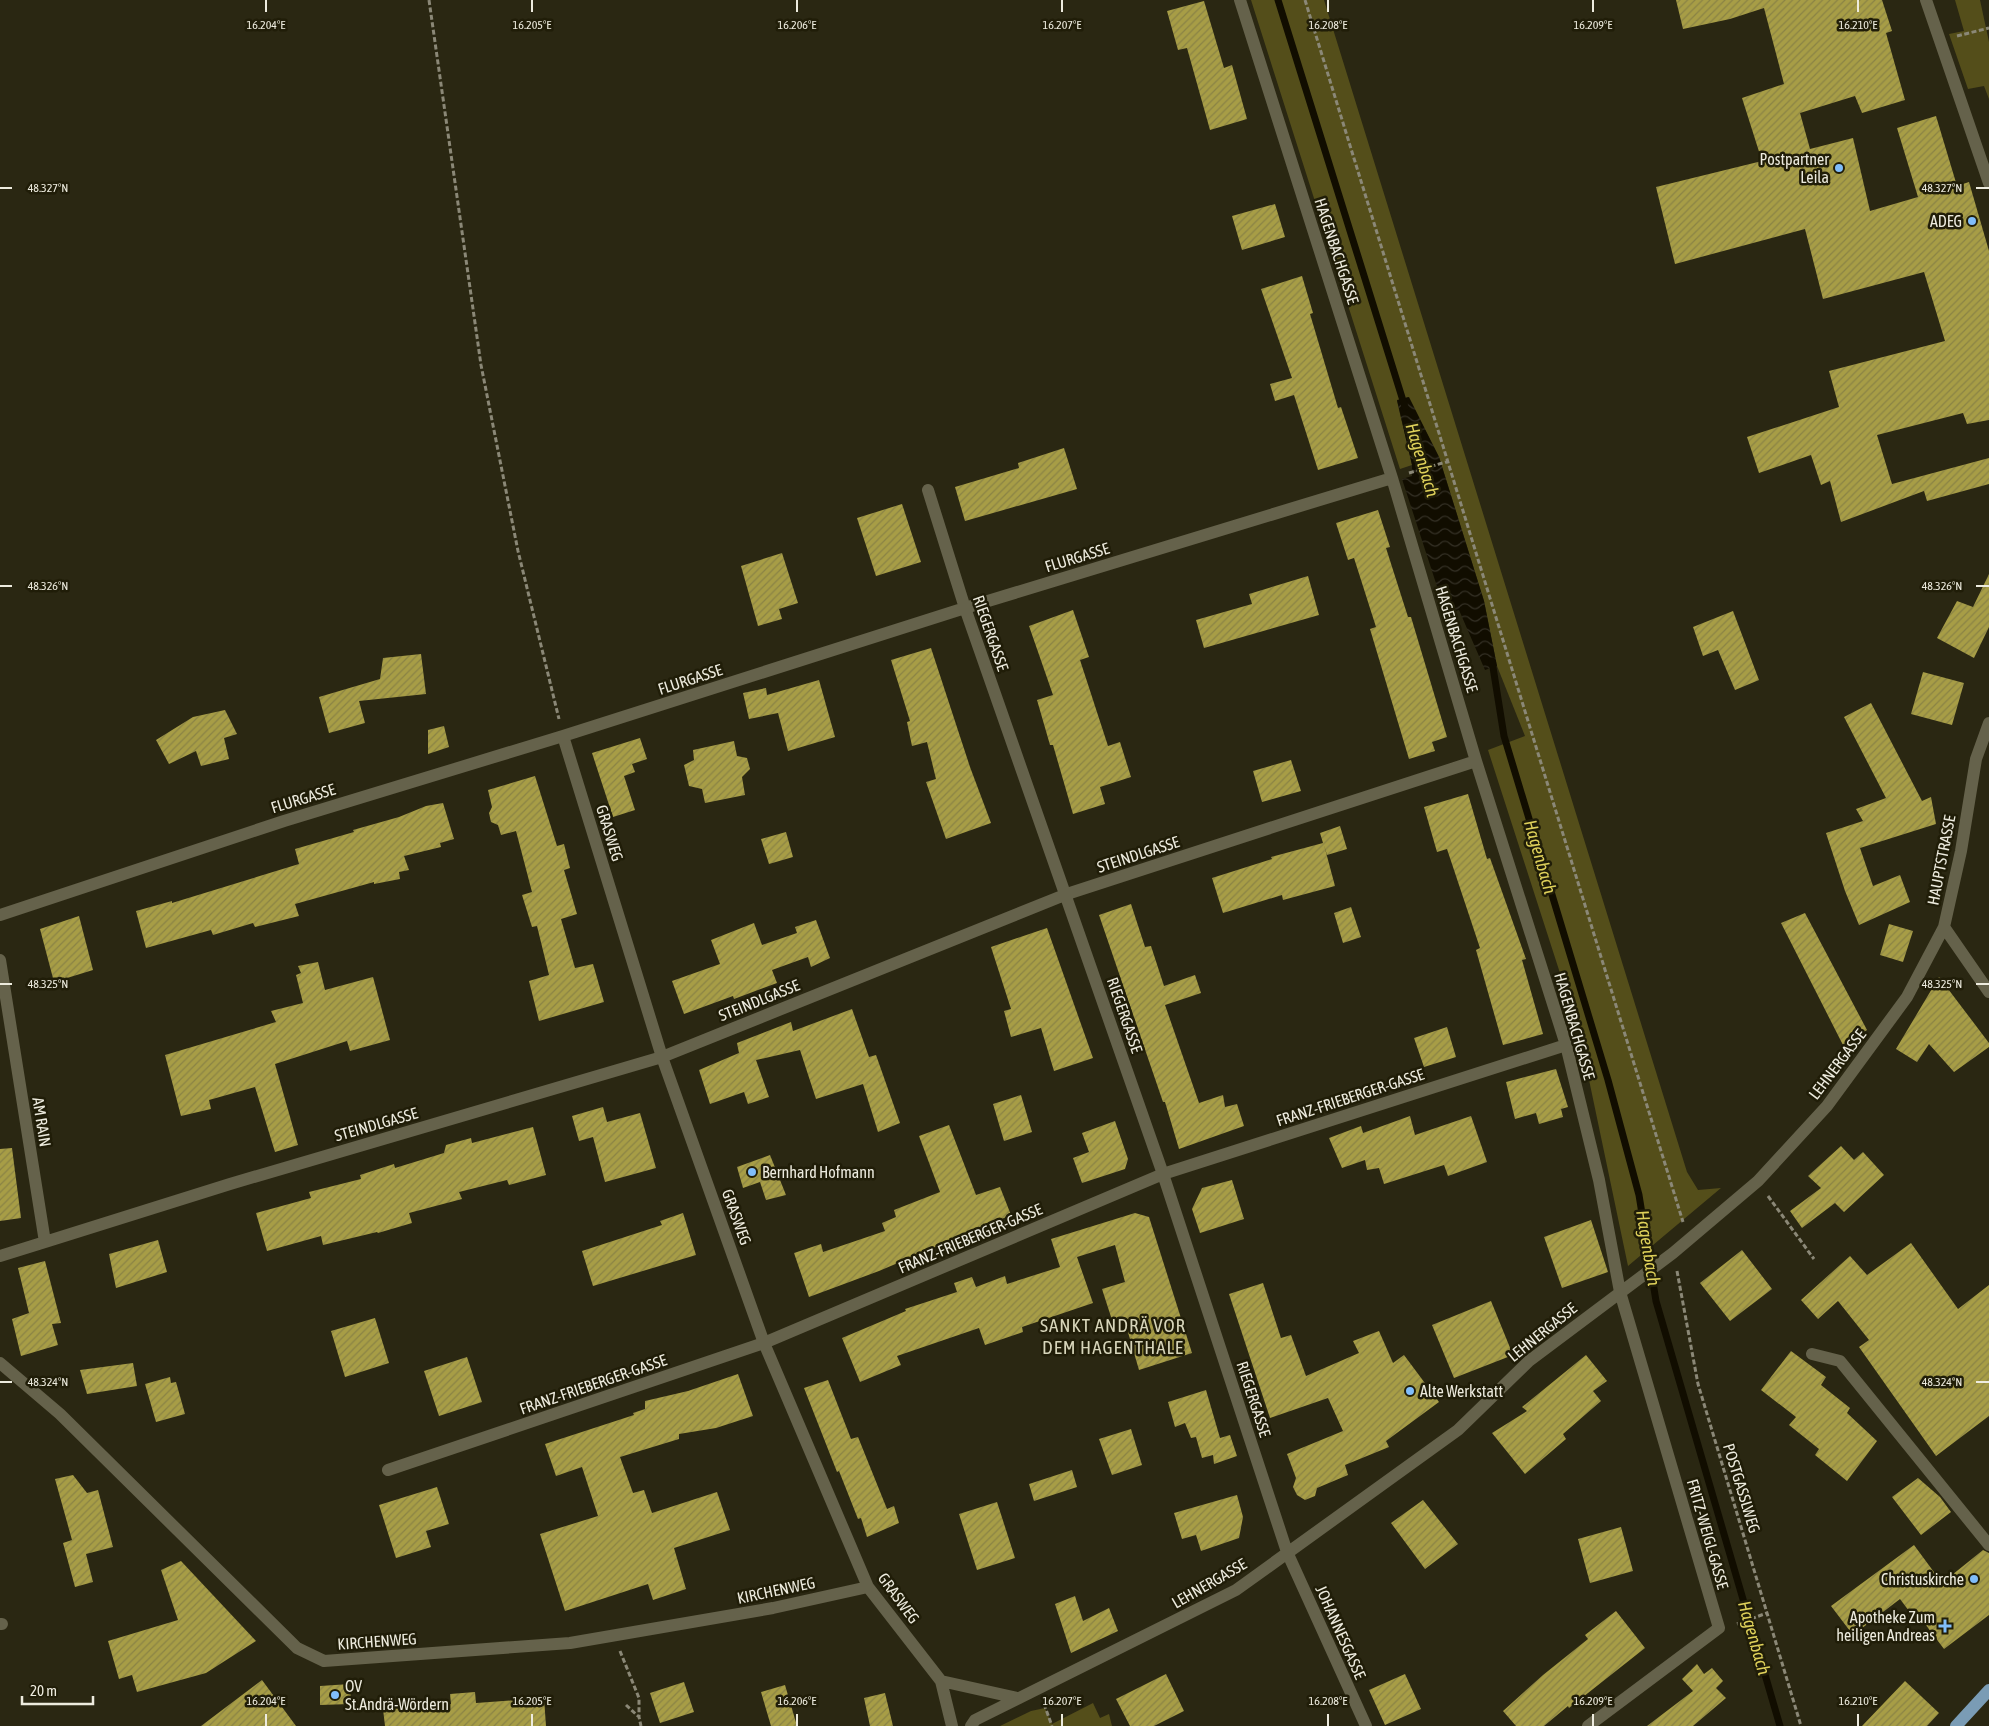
<svg xmlns="http://www.w3.org/2000/svg" width="1989" height="1726" viewBox="0 0 1989 1726" font-family="'Asap Condensed',sans-serif">
	<style>
		.green { fill: #544e1a }
		.water { fill: url(#water-waves) }
		.lines { fill: none; stroke-linecap: round; stroke-linejoin: round }
		.stream { stroke: #110d00; stroke-width: 7 }
		.building { fill: url(#building-hatch) }
		.path { stroke: #8b8877; stroke-width: 3; stroke-dasharray: 5 2.5; stroke-linecap: butt }
		.minor { stroke: #65624b; stroke-width: 12 }
		.major { stroke: #7a9cb5; stroke-width: 12 }
		.ticks { fill: none; stroke: #edebde; stroke-width: 2 }
		.poi-dot { fill: #80bdfa; stroke: #201d08; stroke-width: 2 }
		.labels { text-anchor: middle; stroke-width: 5; stroke-linejoin: round; paint-order: stroke }
		.poi-label { font-size: 16px; fill: #edebde; stroke: #201d08; text-anchor: end }
		.street-label { font-size: 16px; fill: #edebde; stroke: #201d08 }
		.water-label { font-size: 18px; font-style: italic; fill: #ded05a; stroke: #201d08 }
		.quarter-label { font-size: 19px; letter-spacing: 1px; fill: #d7d5ba; stroke: #201d08 }
		.ticks-label { font-size: 12px; text-anchor: middle; fill: #edebde; stroke: #201d08; stroke-width: 5; stroke-linejoin: round; paint-order: stroke }
	</style>
	<defs>
		<pattern id="water-waves" width="16" height="10" patternUnits="userSpaceOnUse" patternTransform="scale(1.25)"><rect width="16" height="10" fill="#110d00"/><path d="M0 5q4-4 8 0t8 0" fill="none" stroke="#343025"/></pattern>
		<pattern id="building-hatch" width="6" height="6" patternUnits="userSpaceOnUse" patternTransform="scale(1.25)"><rect width="6" height="6" fill="#a79d46"/><path d="M-1 1l2-2M0 6l6-6M5 7l2-2" fill="none" stroke="#8a8345"/></pattern>
	</defs>
	<rect width="100%" height="100%" fill="#2a2712"/>
	<path class="green" d="M1251,0H1324L1687,1172L1698,1190L1721,1188L1628,1266L1579,1032L1488,750L1525,736L1497,666L1484,601L1439,457L1408,397L1397,401L1412,465L1400,469Z
		M1955,0H1980L1989,42V99L1984,86L1968,89L1949,34L1964,31Z
		M1093,1703L1100,1718L1109,1714L1112,1726H1000L1031,1711L1045,1708L1052,1724Z"/>
	<path class="water" d="M1409,397L1439,457L1484,601L1497,666L1485,670L1459,610L1446,614L1402,479L1412,476V465L1397,400Z"/>
	<g class="lines">
		<path class="stream" d="M1278,0L1405,407
			M1492,661L1504,736L1608,1080L1639,1195L1656,1301L1780,1726"/>
	</g>
	<path class="building" d="M1676,0H1882L1892,31L1886,33L1905,100L1862,113L1855,96L1800,113L1810,149L1853,138L1870,211L1918,197L1897,128L1936,116L1957,186L1969,182L1989,251V420L1967,424L1963,413L1877,435L1892,484L1989,458V484L1927,501L1924,491L1841,522L1830,481L1821,485L1811,455L1759,473L1747,437L1839,407L1829,371L1945,341L1924,272L1823,299L1805,229L1675,264L1656,187L1762,161L1742,98L1784,84L1764,8L1730,19L1683,29Z
		M1204,1L1224,68L1232,65L1247,119L1210,130L1187,48L1178,50L1167,11Z
		M1275,204L1285,237L1242,250L1232,216Z
		M1302,276L1313,313L1310,314L1338,408L1341,407L1358,458L1318,470L1294,395L1275,401L1270,384L1292,378L1261,289Z
		M1064,448L1077,489L965,521L955,487L1019,468L1018,463Z
		M902,504L921,562L876,576L857,518Z
		M1378,510L1390,547L1386,548L1408,617H1411L1447,737L1432,742L1435,751L1409,759L1370,629L1376,627L1354,558L1348,560L1336,523Z
		M782,553L798,603L779,609L782,619L758,626L741,566Z
		M1989,574V627L1974,658L1937,638L1957,601L1973,607Z
		M1308,576L1319,615L1204,648L1196,620L1252,604L1249,594Z
		M1073,610L1089,657L1080,660L1108,746L1120,742L1131,777L1100,787L1105,804L1073,814L1053,745H1050L1037,700L1053,695L1029,626Z
		M1733,611L1759,680L1735,690L1718,650L1703,656L1693,627Z
		M931,648L970,767L991,823L946,839L926,782L936,779L927,742L912,746L907,722L910,721L891,660Z
		M421,654L426,694L359,701L365,723L329,733L319,697L380,679L383,658Z
		M1923,672L1964,683L1952,725L1911,714Z
		M819,680L835,737L788,751L778,713L749,719L743,693L766,688L767,695Z
		M1871,703L1922,801L1931,797L1936,824L1860,848L1873,886L1900,875L1910,902L1859,925L1845,891L1826,833L1863,821L1856,809L1886,798L1844,717Z
		M225,710L237,734L224,738L229,759L201,766L196,751L169,764L156,740L193,717Z
		M444,726L449,747L428,754V730Z
		M640,738L647,759L632,764L635,772L624,776L635,810L613,817L592,753Z
		M734,741L737,756L747,758L750,769L742,777L745,795L705,803L702,789L689,786L684,765L694,760L693,750Z
		M1291,760L1301,791L1262,802L1253,771Z
		M535,776L557,846L564,844L570,868L564,870L577,914L561,919L575,968L593,964L604,1002L539,1021L529,981L549,975L537,926L532,927L522,895L532,892L516,831L501,835L498,825L491,822L489,813L492,807L488,790Z
		M1468,794L1487,859L1490,858L1526,959L1522,960L1543,1034L1503,1045L1476,950L1480,948L1447,849L1437,852L1424,807Z
		M443,803L454,839L440,843L441,847L404,856L409,870L399,872L400,879L374,884V882L295,904L299,916L255,927L253,923L213,935L211,930L146,948L136,911L172,901V903L299,864L295,849L354,832L353,830L399,817L426,806Z
		M1340,826L1347,849L1327,855L1324,845L1335,886L1283,900L1282,895L1223,913L1212,878L1272,859L1271,857L1323,843L1320,833Z
		M786,832L793,857L769,864L761,839Z
		M1131,904L1145,947L1151,946L1164,986L1195,975L1201,993L1165,1005L1199,1103L1223,1095L1225,1107L1237,1104L1244,1126L1179,1149L1165,1102H1163L1099,915Z
		M1351,907L1361,937L1343,943L1334,913Z
		M1805,913L1867,1030L1843,1045L1781,923Z
		M79,916L93,970L54,982L40,929Z
		M816,920L830,958L811,967L808,957L772,970L777,983L734,999L733,996L684,1014L672,981L720,964L711,940L754,923L762,945L797,933L795,927Z
		M1889,924L1913,931L1903,962L1880,955Z
		M1047,928L1093,1058L1054,1071L1041,1028L1011,1037L1004,1011L1011,1009L991,947Z
		M318,962L325,990L373,977L390,1040L350,1051L347,1041L275,1064L298,1145L275,1152L255,1087L209,1100L211,1109L181,1116L165,1055L276,1022L271,1011L303,1003L296,975L301,973L298,966Z
		M1939,977L1989,1043V1047L1954,1072L1929,1044L1917,1062L1896,1049Z
		M852,1009L869,1057L876,1055L900,1123L878,1132L863,1084L816,1099L800,1050L756,1060L769,1097L748,1104L744,1092L710,1104L699,1070L739,1053L737,1043L791,1022L793,1031Z
		M1447,1027L1456,1057L1424,1067L1414,1038Z
		M1556,1069L1568,1107L1561,1109L1563,1117L1539,1124L1536,1113L1515,1119L1506,1082Z
		M1021,1095L1032,1132L1004,1141L993,1104Z
		M603,1107L607,1122L640,1113L656,1168L605,1182L593,1137L579,1141L572,1116Z
		M1410,1116L1415,1135L1471,1116L1487,1162L1448,1176L1444,1165L1384,1184L1379,1168L1367,1170L1365,1160L1342,1168L1329,1138L1361,1126L1363,1133Z
		M1115,1121L1128,1159L1125,1169L1082,1183L1073,1158L1089,1152L1082,1133Z
		M949,1125L976,1195L1000,1187L1011,1215L879,1271L809,1297L794,1253L821,1244L823,1252L885,1231L882,1223L896,1217L894,1210L940,1192L919,1136Z
		M533,1127L546,1175L509,1185L507,1180L459,1192L462,1199L409,1213L412,1223L378,1233L377,1232L323,1245L321,1236L267,1251L256,1213L311,1198L309,1192L361,1179L360,1175L394,1164L395,1168L444,1153L446,1145L471,1138L472,1143Z
		M1841,1146L1854,1160L1863,1152L1884,1175L1844,1212L1835,1203L1802,1228L1790,1211L1821,1188L1808,1176Z
		M12,1148L21,1218L0,1221V1149Z
		M770,1155L786,1195L766,1200L760,1182L743,1188L737,1167Z
		M1232,1180L1244,1219L1200,1233L1192,1209L1202,1188Z
		M683,1213L696,1255L593,1286L582,1251L662,1225L660,1221Z
		M1135,1213L1149,1217L1192,1353L1139,1370L1127,1329L1112,1320L1102,1289L1125,1282L1115,1245L1077,1257L1093,1303L1022,1327L1023,1332L985,1345L979,1328L897,1356L901,1365L860,1382L842,1338L906,1311L905,1309L957,1292L954,1283L972,1277L976,1287L1005,1276L1007,1284L1060,1267L1051,1239Z
		M1591,1220L1608,1272L1562,1288L1544,1237Z
		M158,1240L167,1272L116,1288L109,1254Z
		M1911,1243L1958,1309L1989,1285V1416L1936,1456L1859,1347L1869,1340L1838,1301L1818,1319L1801,1300L1850,1256L1867,1275Z
		M1742,1250L1772,1289L1730,1321L1700,1283Z
		M45,1261L61,1323L52,1324L58,1345L21,1356L12,1319L29,1313L18,1268Z
		M1263,1283L1281,1338L1291,1335L1306,1376L1359,1353L1353,1341L1379,1331L1393,1363L1404,1355L1439,1402L1386,1441L1389,1447L1345,1465L1348,1475L1317,1488L1315,1496L1305,1500L1297,1495L1293,1487L1296,1478L1287,1454L1343,1431L1328,1398L1270,1418L1229,1294Z
		M1491,1301L1513,1355L1454,1378L1432,1325Z
		M375,1318L389,1363L345,1377L331,1331Z
		M1791,1351L1826,1377L1821,1385L1850,1408L1847,1413L1877,1441L1847,1481L1815,1455L1819,1449L1789,1425L1796,1417L1761,1390Z
		M1586,1355L1607,1381L1593,1391L1601,1401L1563,1434L1566,1439L1525,1474L1492,1433L1527,1411L1522,1407Z
		M467,1357L482,1402L439,1416L424,1371Z
		M133,1363L137,1386L87,1394L80,1370Z
		M738,1374L753,1416L716,1428L679,1434V1439L620,1457L633,1493L644,1490L652,1513L717,1492L730,1530L674,1548L686,1589L653,1600L648,1584L565,1611L540,1534L598,1516L582,1467L556,1476L545,1444L634,1415L633,1413L645,1409V1401L688,1391Z
		M170,1377L171,1383L176,1382L185,1414L156,1422L145,1384Z
		M828,1380L851,1439L858,1437L887,1509L894,1506L899,1523L867,1537L861,1518L858,1519L839,1471L837,1472L804,1388Z
		M1206,1390L1220,1438L1230,1435L1237,1456L1214,1464L1213,1455L1202,1458L1196,1437L1191,1438L1185,1423L1175,1427L1168,1402Z
		M1131,1429L1142,1465L1112,1475L1099,1439Z
		M1072,1470L1077,1487L1034,1501L1029,1484Z
		M73,1475L87,1493L98,1490L113,1547L86,1554L93,1582L75,1587L63,1543L72,1540L55,1479Z
		M1918,1478L1940,1497L1951,1512L1921,1535L1892,1497Z
		M437,1487L449,1524L426,1531L431,1547L396,1558L379,1505Z
		M1237,1495L1243,1517L1239,1538L1201,1551L1196,1535L1182,1539L1174,1513Z
		M1423,1500L1458,1544L1425,1569L1391,1523Z
		M997,1502L1015,1558L977,1570L959,1514Z
		M1621,1527L1633,1571L1590,1583L1578,1539Z
		M1914,1545L1942,1583L1983,1550L1989,1553V1615L1944,1649L1916,1612L1912,1615L1900,1599L1853,1635L1831,1606Z
		M181,1561L256,1641L206,1673L137,1692L132,1675L119,1679L108,1641L178,1620L161,1570Z
		M1075,1596L1083,1621L1109,1608L1118,1631L1071,1653L1055,1604Z
		M1616,1611L1645,1648L1569,1708L1568,1706L1544,1726H1516L1503,1711L1543,1675L1588,1639L1585,1635Z
		M1697,1664L1704,1674L1712,1668L1723,1681L1716,1688L1726,1698L1693,1726H1647L1693,1691L1682,1679Z
		M1166,1674L1184,1711L1154,1726H1130L1116,1699Z
		M1405,1674L1421,1709L1385,1725L1369,1690Z
		M262,1680L296,1726H201Z
		M1905,1681L1939,1713L1927,1726H1862Z
		M684,1682L694,1712L660,1723L650,1693Z
		M350,1684L351,1704L320,1705V1686Z
		M785,1685L797,1726H771L761,1692Z
		M475,1692L476,1703L544,1698L546,1726H385L383,1709L451,1704L450,1694Z
		M885,1693L893,1726H870L864,1698Z"/>
	<g class="lines">
		<path class="path" d="M429,0L481,365L518,551L559,719
			M1305,0L1683,1222
			M1957,36L1989,28
			M1409,473L1449,461
			M1768,1196L1814,1259
			M1677,1271L1698,1384L1801,1726
			M1737,1624L1767,1613
			M620,1651L639,1698V1717
			M1044,1704L1052,1726
			M626,1705L639,1717L641,1726"/>
		<path class="minor" d="M1240,0L1392,478L1476,761L1566,1045L1599,1180L1620,1292L1719,1628L1588,1726
			M1926,0L1989,183
			M928,490L965,608L1163,1174L1287,1552L1366,1726
			M563,736L662,1057L764,1343L868,1587L941,1681L952,1726
			M0,915L284,821L563,736L965,608L1392,478
			M1944,927L1989,992
			M0,960L45,1242L0,1256
			M45,1242L230,1184L662,1057L1067,894L1476,761
			M1812,1354L1840,1361L1989,1545
			M0,1363L60,1414L297,1648L324,1661L570,1643L773,1608L868,1587
			M388,1470L764,1343L1163,1174L1566,1045
			M0,1624H2
			M941,1681L1017,1698
			M971,1726L975,1720L1236,1590L1458,1430L1529,1361L1673,1253L1758,1181L1827,1106L1907,997L1944,927L1961,851L1976,759L1989,723"/>
		<path class="major" d="M1956,1726L1989,1690"/>
	</g>
	<path class="ticks" d="M266,0V12M532,0V12M797,0V12M1062,0V12M1328,0V12M1593,0V12M1858,0V12M0,188H12M1976,188H1989M0,586H12M1976,586H1989M0,984H12M1976,984H1989M0,1382H12M1976,1382H1989M266,1714V1726M532,1714V1726M797,1714V1726M1062,1714V1726M1328,1714V1726M1593,1714V1726M1858,1714V1726"/>
	<g class="poi-dot">
		<circle cx="1839" cy="168" r="5"/>
		<circle cx="1972" cy="221" r="5"/>
		<circle cx="752" cy="1172" r="5"/>
		<circle cx="1410" cy="1391" r="5"/>
		<circle cx="1974" cy="1579" r="5"/>
		<path d="M1942.5 1618.5h5v5h5v5h-5v5h-5v-5h-5v-5h5z"/>
		<circle cx="335" cy="1695" r="5"/>
	</g>
	<g class="labels">
		<g class="poi-label">
			<text x="1829" y="165">Postpartner<tspan x="1829" dy="18">Leila</tspan></text>
			<text x="1962" y="227">ADEG</text>
			<text x="762" y="1178" text-anchor="start">Bernhard Hofmann</text>
			<text x="1420" y="1397" text-anchor="start">Alte Werkstatt</text>
			<text x="1964" y="1585">Christuskirche</text>
			<text x="1935" y="1623">Apotheke Zum<tspan x="1935" dy="18">heiligen Andreas</tspan></text>
			<text x="345" y="1692" text-anchor="start">OV<tspan x="345" dy="18">St.Andrä-Wördern</tspan></text>
		</g>
		<g class="street-label">
			<text transform="translate(1337 251) rotate(72)" y="6">HAGENBACHGASSE</text>
			<text transform="translate(1077 557) rotate(-17)" y="6">FLURGASSE</text>
			<text transform="translate(991 633) rotate(71)" y="6">RIEGERGASSE</text>
			<text transform="translate(1457 639) rotate(73)" y="6">HAGENBACHGASSE</text>
			<text transform="translate(690 679) rotate(-18)" y="6">FLURGASSE</text>
			<text transform="translate(303 798) rotate(-17)" y="6">FLURGASSE</text>
			<text transform="translate(610 833) rotate(73)" y="6">GRASWEG</text>
			<text transform="translate(1138 854) rotate(-18)" y="6">STEINDLGASSE</text>
			<text transform="translate(1941 860) rotate(-79)" y="6">HAUPTSTRASSE</text>
			<text transform="translate(759 1000) rotate(-22)" y="6">STEINDLGASSE</text>
			<text transform="translate(1125 1015) rotate(71)" y="6">RIEGERGASSE</text>
			<text transform="translate(1575 1026) rotate(74)" y="6">HAGENBACHGASSE</text>
			<text transform="translate(1837 1064) rotate(-53)" y="6">LEHNERGASSE</text>
			<text transform="translate(1350 1097) rotate(-18)" y="6">FRANZ-FRIEBERGER-GASSE</text>
			<text transform="translate(42 1122) rotate(81)" y="6">AM RAIN</text>
			<text transform="translate(376 1124) rotate(-16)" y="6">STEINDLGASSE</text>
			<text transform="translate(737 1217) rotate(70)" y="6">GRASWEG</text>
			<text transform="translate(970 1238) rotate(-23)" y="6">FRANZ-FRIEBERGER-GASSE</text>
			<text transform="translate(1542 1332) rotate(-39)" y="6">LEHNERGASSE</text>
			<text transform="translate(593 1384) rotate(-19)" y="6">FRANZ-FRIEBERGER-GASSE</text>
			<text transform="translate(1254 1399) rotate(72)" y="6">RIEGERGASSE</text>
			<text transform="translate(1742 1488) rotate(73)" y="6">POSTGASSLWEG</text>
			<text transform="translate(1708 1534) rotate(74)" y="6">FRITZ-WEIGL-GASSE</text>
			<text transform="translate(1209 1583) rotate(-30)" y="6">LEHNERGASSE</text>
			<text transform="translate(776 1590) rotate(-12)" y="6">KIRCHENWEG</text>
			<text transform="translate(899 1598) rotate(54)" y="6">GRASWEG</text>
			<text transform="translate(1341 1632) rotate(66)" y="6">JOHANNESGASSE</text>
			<text transform="translate(377 1641) rotate(-4)" y="6">KIRCHENWEG</text>
		</g>
		<g class="water-label">
			<text transform="translate(1422 460) rotate(73)" y="6">Hagenbach</text>
			<text transform="translate(1540 857) rotate(74)" y="6">Hagenbach</text>
			<text transform="translate(1648 1248) rotate(81)" y="6">Hagenbach</text>
			<text transform="translate(1754 1638) rotate(74)" y="6">Hagenbach</text>
		</g>
		<g class="quarter-label">
			<text x="1113" y="1332">SANKT ANDRÄ VOR<tspan x="1113" dy="22">DEM HAGENTHALE</tspan></text>
		</g>
	</g>
	<g class="ticks-label">
		<text x="266" y="29">16.204°E</text>
		<text x="532" y="29">16.205°E</text>
		<text x="797" y="29">16.206°E</text>
		<text x="1062" y="29">16.207°E</text>
		<text x="1328" y="29">16.208°E</text>
		<text x="1593" y="29">16.209°E</text>
		<text x="1858" y="29">16.210°E</text>
		<text x="48" y="192">48.327°N</text>
		<text x="1942" y="192">48.327°N</text>
		<text x="48" y="590">48.326°N</text>
		<text x="1942" y="590">48.326°N</text>
		<text x="48" y="988">48.325°N</text>
		<text x="1942" y="988">48.325°N</text>
		<text x="48" y="1386">48.324°N</text>
		<text x="1942" y="1386">48.324°N</text>
		<text x="266" y="1705">16.204°E</text>
		<text x="532" y="1705">16.205°E</text>
		<text x="797" y="1705">16.206°E</text>
		<text x="1062" y="1705">16.207°E</text>
		<text x="1328" y="1705">16.208°E</text>
		<text x="1593" y="1705">16.209°E</text>
		<text x="1858" y="1705">16.210°E</text>
	</g>
	<path d="M22 1696v8h71v-8" fill="none" stroke="#edebde" stroke-width="2.5"/>
	<text x="30" y="1696" font-size="15" fill="#edebde" stroke="#201d08" stroke-width="4" paint-order="stroke">20 m</text>
</svg>
